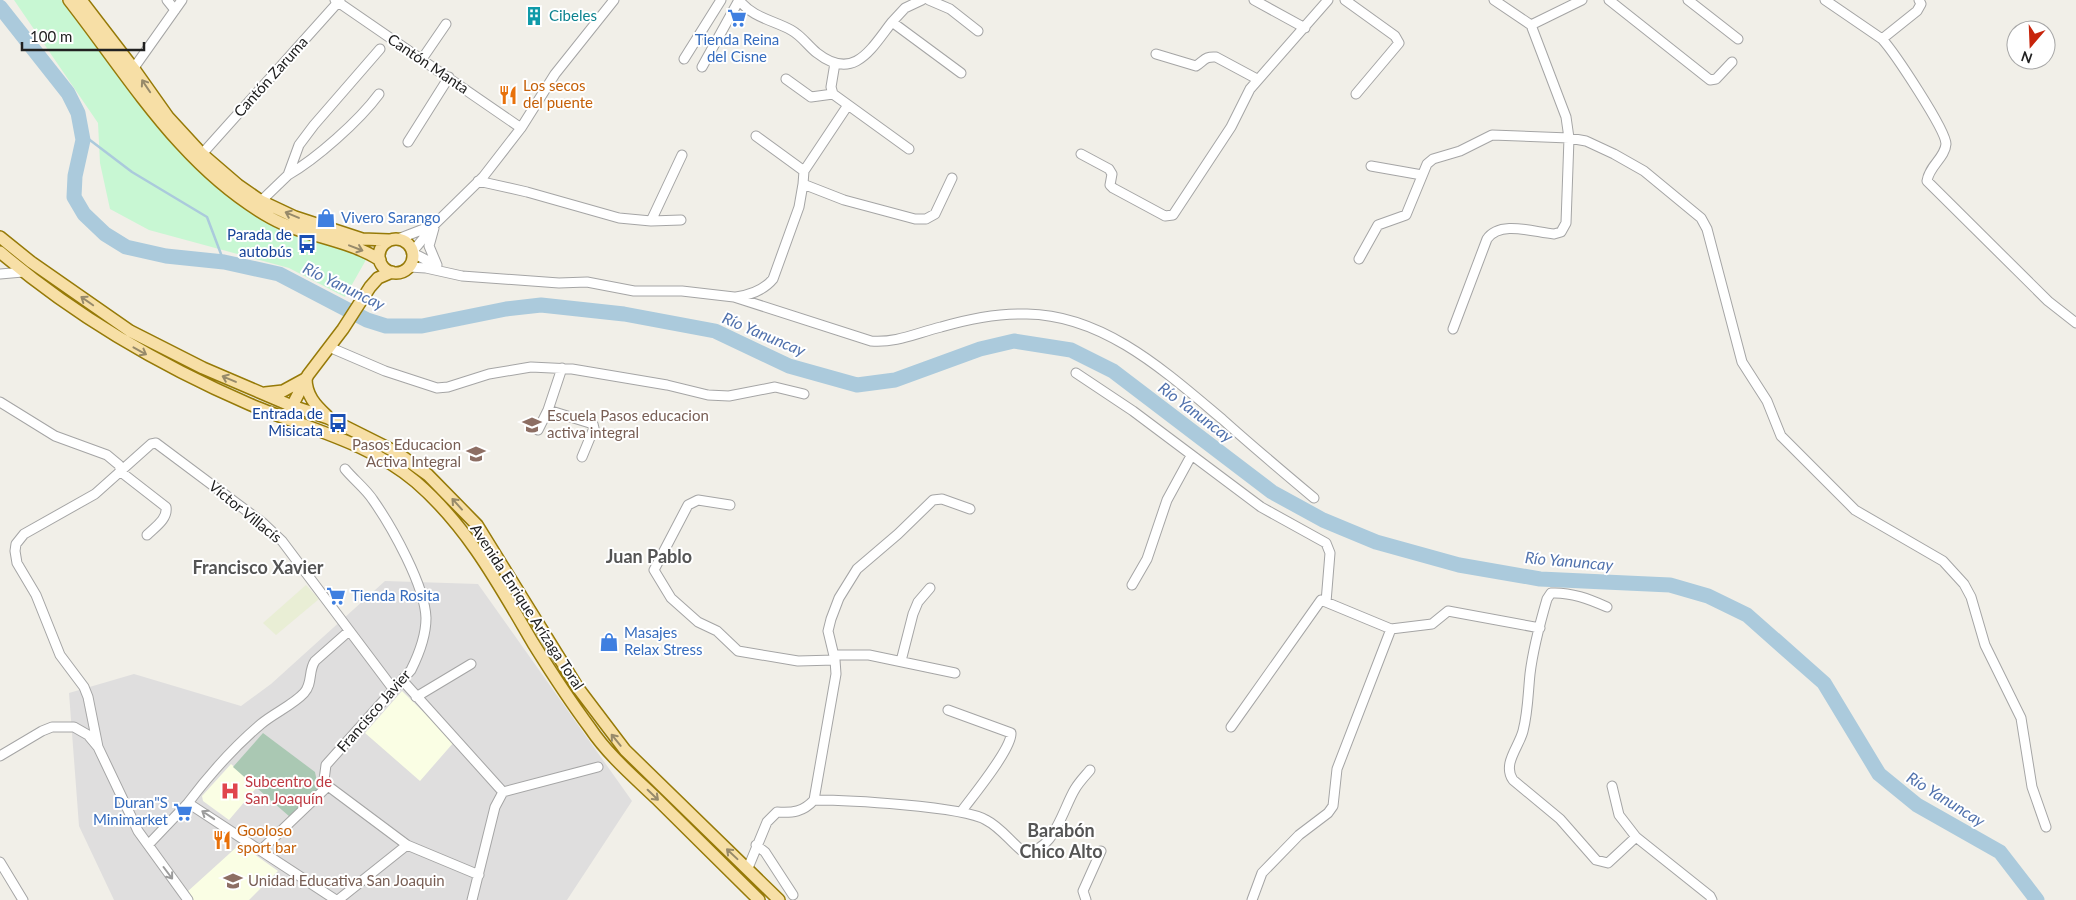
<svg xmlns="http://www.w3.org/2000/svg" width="2076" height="900" viewBox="0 0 2076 900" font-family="Lato,sans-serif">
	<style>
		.residential { fill: #dfdede }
		.education { fill: #fafee4 }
		.farmland { fill: #e9eed5 }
		.cemetery { fill: #aac8b3 }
		.park { fill: #c8f7d3 }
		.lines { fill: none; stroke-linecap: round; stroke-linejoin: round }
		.stream { stroke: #abcadc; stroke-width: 2.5 }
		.river { stroke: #abcadc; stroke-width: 15 }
		.minor-casing { stroke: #a5a5a5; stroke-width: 11 }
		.major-casing { stroke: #967a08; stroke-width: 14 }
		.minor { stroke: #fff; stroke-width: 9 }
		.major { stroke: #f7dfa6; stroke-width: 11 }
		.oneway { stroke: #978a6a }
		.oneway2 { stroke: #9b9b9b }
		.labels { text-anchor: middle; stroke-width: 4; stroke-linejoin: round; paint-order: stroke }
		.culture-label { font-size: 15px; fill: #0d838f; stroke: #fff; text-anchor: start }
		.shop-label { font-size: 15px; fill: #366cbe; stroke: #fff; text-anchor: start }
		.street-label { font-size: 15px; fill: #212121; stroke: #fff }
		.food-label { font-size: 15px; fill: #c56008; stroke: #fff; text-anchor: start }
		.transit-label { font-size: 15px; fill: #164399; stroke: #fff; text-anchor: end }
		.education-label { font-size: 15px; fill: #785e54; stroke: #fff; text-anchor: start }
		.health-label { font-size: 15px; fill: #be3a42; stroke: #fff; text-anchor: start }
		.water-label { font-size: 16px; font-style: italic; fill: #5172ad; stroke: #fff }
		.quarter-label { font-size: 18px; font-weight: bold; fill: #545454; stroke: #fff }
	</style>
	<rect width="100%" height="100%" fill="#f1efe8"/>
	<path class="residential" d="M385,581L478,584L632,801L567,900H114L79,826L69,693L134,674L241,706L271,684Z"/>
	<path class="education" d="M402,691L454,742L420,781L365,733Z
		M231,764L257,787L229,820L203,801L202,796Z
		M240,844L278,871L249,900H193L187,892Z"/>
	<path class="farmland" d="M306,585L319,599L276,635L263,623Z"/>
	<path class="cemetery" d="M263,733L315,772L317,782L321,789L290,817L233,767Z"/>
	<path class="park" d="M14,0H61L145,112L185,158L231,195L288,232L367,258L345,297L289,268L149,230L110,209L100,163L98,123Z"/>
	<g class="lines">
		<path class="stream" d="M82,134L132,172L207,217L224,262"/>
		<path class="river" d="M0,7L68,93L78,113L83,140L75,176L74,197L84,214L105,234L126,247L166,256L224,262L279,274L367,320L386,326H422L506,309L541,305L624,314L715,331L789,366L857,385L895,380L980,349L1014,341L1071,350L1113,371L1272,492L1323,520L1376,542L1459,565L1540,579L1670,585L1708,596L1747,615L1824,683L1879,774L1917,805L2000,852L2037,900"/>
		<g class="minor-casing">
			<path id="minor" d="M167,0L175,10
				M335,0L521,128
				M739,0C753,18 773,20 791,30C802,36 808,46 817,53C854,82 871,49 892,22L961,73
				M929,0L950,9L978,31
				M1254,0L1305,28
				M1345,0L1395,36L1399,43L1356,94
				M1609,0L1710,80L1716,79L1732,62
				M1688,0L1738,39
				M1825,0L1882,39
				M1919,0L1921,4L1917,11L1882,39C1894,52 1946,130 1946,144C1945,158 1929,166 1927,181L2048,301L2076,323
				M892,22L905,8L922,0
				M1531,25L1582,0
				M1156,54L1196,66C1204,61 1205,56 1216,57L1257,79
				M422,59L446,24
				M684,59L721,0
				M835,63L831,87L833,94L909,149
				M702,67L739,0
				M131,72L182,0
				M786,79L811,97L833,94
				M848,105L804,171L803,184L844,200L915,219H926L935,214L952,178
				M756,136L804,171
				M408,142L449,77
				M202,154L340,0
				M1081,154L1109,169L1112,174L1110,185L1113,188L1165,216L1173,215L1231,127L1250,89L1328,0
				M1371,166L1422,175
				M288,175C316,159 359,121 379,94
				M478,181L527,192L619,218L651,221L681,220
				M261,201L288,175L299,145L314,125L380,49
				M651,221L682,155
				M434,228L429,246L437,265
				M398,239L429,227
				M413,251L436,223L483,177L521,128L555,74L614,0
				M413,253L436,265
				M1359,259L1378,225L1406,215L1427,164L1433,159L1460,151L1492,135L1569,138L1586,141L1614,154L1644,171L1701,218L1707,229L1742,362L1767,401L1781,436L1855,510L1943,561L1964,584L1971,597L1985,645L2021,718L2032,787L2046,827
				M409,267L426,268L462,276L559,283L587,282L634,291H682L734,297L871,341C897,343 916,333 941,327C968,319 998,313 1027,314C1104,315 1166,372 1222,419C1252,446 1283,472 1314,498
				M0,274L23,272
				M736,297C750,295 764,290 773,279L799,207L803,184
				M1453,329L1487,239C1500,220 1533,232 1554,234L1561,232L1566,223L1569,138L1566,117L1531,25L1494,0
				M329,347L385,371L437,388L448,387L489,374L531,367L572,369L667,385L708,395L729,396L775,387L804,394
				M1076,373L1133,411L1261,507L1326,543L1330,553L1326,602
				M0,402L55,436L107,455L119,465L121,472L166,507C168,519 155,527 147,535
				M548,410L593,424L594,428L582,457
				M538,430L548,410L562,368
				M345,469C353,479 366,489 373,500C392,527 425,586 426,618C426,636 419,654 411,670L326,765L324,780L328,786L407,845L479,875
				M730,505L698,500L688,505L654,570L671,598L698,622L717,631L738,651L798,661L835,660
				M1132,585L1147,559L1167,500L1191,456
				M1607,607C1589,599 1571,592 1551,593L1547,599C1540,623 1533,649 1530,674C1528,693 1528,712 1523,731C1519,747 1502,764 1513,780L1560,819L1596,860L1608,863L1636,837
				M834,655H869L955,673
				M901,661L913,614L918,602L930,588
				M403,681L503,792
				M416,697L471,664
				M948,710L1011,733C1012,749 971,798 961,812
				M1231,727L1321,600L1391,629
				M98,747L88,697L84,687L60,655L36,595L17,563L15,551L16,544L24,534L95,494L151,444L156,443L263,523L282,541L394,690
				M0,756L42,731L52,727H74L88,735L98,747L138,831L188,900
				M1612,786L1619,815L1636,837L1710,896L1712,900
				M814,800C845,800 963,806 986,820C1000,827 1009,840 1021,850C1052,859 1063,808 1075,789C1079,782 1085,776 1090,770
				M188,803C209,775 234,747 261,724C274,713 293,705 304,693C313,683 308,671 315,661L349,631
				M148,845L188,803L336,900
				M756,845L765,852L793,895
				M261,850L328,786
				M0,862L23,900
				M748,868L767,822L777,812C793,813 803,812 814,800L836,674L835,660L828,631L831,619L839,598L857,569L898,534L933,500L942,499L970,509
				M338,900L407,845
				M472,900L495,807L503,792L598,767
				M1086,900L1083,891L1101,851
				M1252,900L1262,873L1299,835L1328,813L1333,806L1337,769L1391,629L1432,624L1448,611L1540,628"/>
		</g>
		<g class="major-casing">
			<path id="major" d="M69,0C130,78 182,168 271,218C305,237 347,239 380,260
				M81,0L134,69L168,117L202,154L238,185L261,201L295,217L362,239L389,240
				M0,237L31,262L130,331L203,368L292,406L328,418L396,452L428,475L477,525L578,688L625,750L779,900
				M379 256a17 17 0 1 1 34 0a17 17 0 1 1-34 0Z
				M0,252C75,316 159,365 249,404C305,428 369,442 416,482C468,527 499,585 533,643C551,672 570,701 590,728C608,755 634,777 657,799C691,833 725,866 759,900
				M306,378C306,395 315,405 327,416
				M265,393L283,391L305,379
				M289,412L308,375L343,329L370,287L378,278L392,272"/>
		</g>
		<use href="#minor" class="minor"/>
		<use href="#major" class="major"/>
	</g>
	<defs><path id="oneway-shaft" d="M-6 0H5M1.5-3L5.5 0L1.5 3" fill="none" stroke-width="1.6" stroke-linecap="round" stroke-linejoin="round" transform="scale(1.25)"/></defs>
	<g class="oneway">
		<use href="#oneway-shaft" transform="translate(146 86) rotate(-124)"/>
		<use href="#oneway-shaft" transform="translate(292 215) rotate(-157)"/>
		<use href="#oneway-shaft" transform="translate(356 248) rotate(21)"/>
		<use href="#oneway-shaft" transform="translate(87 301) rotate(-145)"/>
		<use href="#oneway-shaft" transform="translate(140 351) rotate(29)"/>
		<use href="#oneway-shaft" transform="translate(229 379) rotate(-157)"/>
		<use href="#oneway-shaft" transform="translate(457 504) rotate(-132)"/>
		<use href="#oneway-shaft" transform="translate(616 740) rotate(-129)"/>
		<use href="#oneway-shaft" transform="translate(653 795) rotate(44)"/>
		<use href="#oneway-shaft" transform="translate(732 854) rotate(-137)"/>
	</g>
	<g class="oneway2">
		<use href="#oneway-shaft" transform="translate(208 815) rotate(-146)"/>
		<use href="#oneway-shaft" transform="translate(168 873) rotate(53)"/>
	</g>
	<defs>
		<g id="building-bare" transform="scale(1.5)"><path d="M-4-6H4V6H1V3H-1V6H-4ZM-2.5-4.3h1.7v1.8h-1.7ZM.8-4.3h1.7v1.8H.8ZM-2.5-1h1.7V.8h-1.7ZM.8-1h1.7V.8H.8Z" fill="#0f9aa8" stroke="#fff" stroke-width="2.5" paint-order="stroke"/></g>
		<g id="supermarket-bare" transform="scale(1.5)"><path d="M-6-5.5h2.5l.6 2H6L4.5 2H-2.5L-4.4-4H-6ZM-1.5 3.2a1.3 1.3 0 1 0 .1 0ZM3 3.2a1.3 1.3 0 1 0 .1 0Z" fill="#3f7fe0" stroke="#fff" stroke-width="2.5" paint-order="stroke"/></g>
		<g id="restaurant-bare" transform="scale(1.5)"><path d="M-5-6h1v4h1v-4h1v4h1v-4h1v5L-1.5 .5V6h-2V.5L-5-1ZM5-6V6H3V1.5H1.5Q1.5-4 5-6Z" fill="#e8710a" stroke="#fff" stroke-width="2.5" paint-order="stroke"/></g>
		<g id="shop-bare" transform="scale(1.5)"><path d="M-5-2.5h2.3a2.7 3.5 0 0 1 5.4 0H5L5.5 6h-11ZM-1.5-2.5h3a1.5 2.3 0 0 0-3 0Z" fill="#3f7fe0" stroke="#fff" stroke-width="2.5" paint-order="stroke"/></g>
		<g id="bus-bare" transform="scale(1.5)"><path d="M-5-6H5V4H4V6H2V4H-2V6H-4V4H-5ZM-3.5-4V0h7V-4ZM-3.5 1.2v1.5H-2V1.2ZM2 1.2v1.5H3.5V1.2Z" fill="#1a4fb4" stroke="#fff" stroke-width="2.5" paint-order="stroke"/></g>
		<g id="school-bare" transform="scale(1.5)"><path d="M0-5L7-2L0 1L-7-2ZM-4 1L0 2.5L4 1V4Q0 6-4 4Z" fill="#8d6e63" stroke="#fff" stroke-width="2.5" paint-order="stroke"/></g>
		<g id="hospital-bare" transform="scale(1.5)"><path d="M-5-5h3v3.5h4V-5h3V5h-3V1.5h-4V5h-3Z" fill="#e0444e" stroke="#fff" stroke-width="2.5" paint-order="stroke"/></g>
	</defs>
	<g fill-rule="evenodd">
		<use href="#building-bare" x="534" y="16"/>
		<use href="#supermarket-bare" x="737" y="18"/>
		<use href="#restaurant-bare" x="508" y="95"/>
		<use href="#shop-bare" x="326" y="218"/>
		<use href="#bus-bare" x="307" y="244"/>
		<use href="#bus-bare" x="338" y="423"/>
		<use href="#school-bare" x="532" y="425"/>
		<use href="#school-bare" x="476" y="454"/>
		<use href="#supermarket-bare" x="336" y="596"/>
		<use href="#shop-bare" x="609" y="642"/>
		<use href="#hospital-bare" x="230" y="791"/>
		<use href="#supermarket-bare" x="183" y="812"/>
		<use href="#restaurant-bare" x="222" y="840"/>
		<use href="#school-bare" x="233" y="881"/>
	</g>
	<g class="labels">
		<g class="culture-label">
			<text x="549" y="21">Cibeles</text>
		</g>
		<g class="shop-label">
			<text x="737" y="45" text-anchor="middle">Tienda Reina<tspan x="737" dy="17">del Cisne</tspan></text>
			<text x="341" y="223">Vivero Sarango</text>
			<text x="351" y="601">Tienda Rosita</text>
			<text x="624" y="638">Masajes<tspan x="624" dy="17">Relax Stress</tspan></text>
			<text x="168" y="808" text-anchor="end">Duran"S<tspan x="168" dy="17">Minimarket</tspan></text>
		</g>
		<g class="street-label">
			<text transform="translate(428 64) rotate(34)" y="5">Cantón Manta</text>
			<text transform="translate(271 77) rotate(-48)" y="5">Cantón Zaruma</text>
			<text transform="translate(245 512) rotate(39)" y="5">Víctor Villacís</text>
			<text transform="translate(527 607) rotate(57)" y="5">Avenida Enrique Arízaga Toral</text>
			<text transform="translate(374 711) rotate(-49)" y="5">Francisco Javier</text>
		</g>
		<g class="food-label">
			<text x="523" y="91">Los secos<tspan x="523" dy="17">del puente</tspan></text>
			<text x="237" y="836">Gooloso<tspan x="237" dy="17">sport bar</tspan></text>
		</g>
		<g class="transit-label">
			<text x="292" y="240">Parada de<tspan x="292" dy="17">autobús</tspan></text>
			<text x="323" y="419">Entrada de<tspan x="323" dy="17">Misicata</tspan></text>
		</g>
		<g class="education-label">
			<text x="547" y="421">Escuela Pasos educacion<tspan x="547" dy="17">activa integral</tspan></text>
			<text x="461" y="450" text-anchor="end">Pasos Educacion<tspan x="461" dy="17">Activa Integral</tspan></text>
			<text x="248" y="886">Unidad Educativa San Joaquin</text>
		</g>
		<g class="health-label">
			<text x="245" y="787">Subcentro de<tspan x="245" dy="17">San Joaquín</tspan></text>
		</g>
		<g class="water-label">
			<text transform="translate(344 286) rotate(26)" y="6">Río Yanuncay</text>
			<text transform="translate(764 334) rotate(23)" y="6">Río Yanuncay</text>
			<text transform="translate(1196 412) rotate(37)" y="6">Río Yanuncay</text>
			<text transform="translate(1569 561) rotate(5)" y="6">Río Yanuncay</text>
			<text transform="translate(1946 799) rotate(32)" y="6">Río Yanuncay</text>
		</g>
		<g class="quarter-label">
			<text x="649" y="563">Juan Pablo</text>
			<text x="258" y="574">Francisco Xavier</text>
			<text x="1061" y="837">Barabón<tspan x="1061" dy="21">Chico Alto</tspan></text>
		</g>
	</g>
	<g transform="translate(2031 45) rotate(199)"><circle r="24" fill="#ffffff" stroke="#a6a6a6"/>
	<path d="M0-4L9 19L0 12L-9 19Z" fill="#c7240b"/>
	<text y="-8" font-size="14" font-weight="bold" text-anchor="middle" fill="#212121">N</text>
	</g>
	<path d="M22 42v8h122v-8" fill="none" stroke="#212121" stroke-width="2.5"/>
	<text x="30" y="42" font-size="15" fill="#212121" stroke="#ffffff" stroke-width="4" paint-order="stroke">100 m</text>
</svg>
